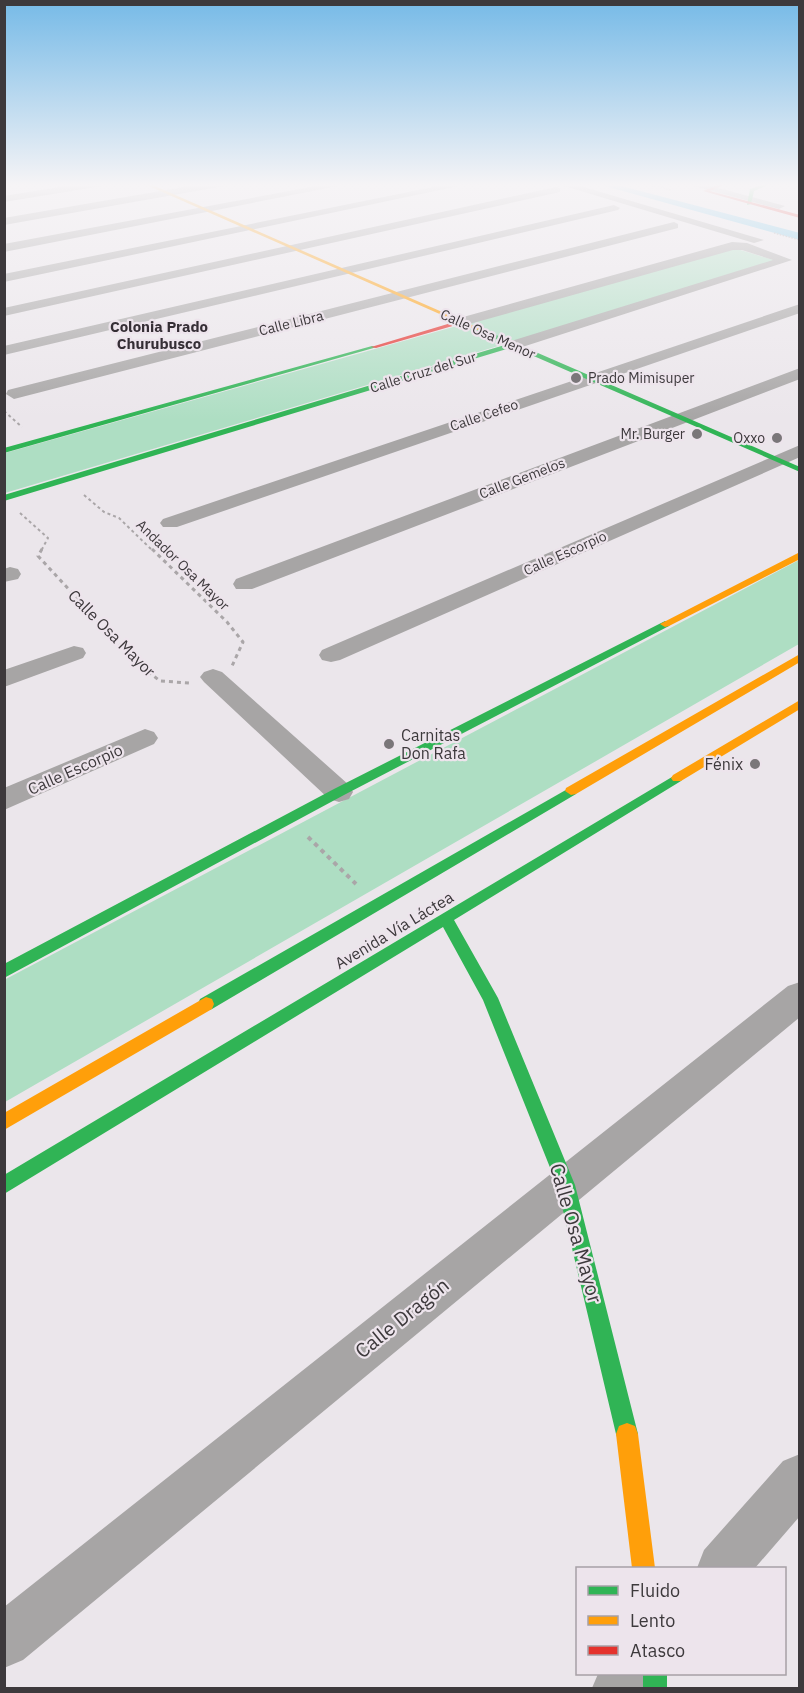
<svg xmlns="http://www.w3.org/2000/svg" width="804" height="1693" viewBox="0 0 804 1693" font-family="'IBM Plex Sans',sans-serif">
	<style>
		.green { fill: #aedec3 }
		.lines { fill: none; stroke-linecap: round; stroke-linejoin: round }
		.canal { fill: #6cc2e6; fill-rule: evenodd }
		.path-far3 { stroke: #aaa6a8; stroke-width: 1.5; stroke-dasharray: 1.5 1.5; stroke-linecap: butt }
		.path-far2 { stroke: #aaa6a8; stroke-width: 2; stroke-dasharray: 3 3; stroke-linecap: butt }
		.path-far1 { stroke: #aaa6a8; stroke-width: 3; stroke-dasharray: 4 4; stroke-linecap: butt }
		.path { stroke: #aaa6a8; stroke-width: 4; stroke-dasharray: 4.5 4.5; stroke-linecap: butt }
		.street { fill: #a7a5a5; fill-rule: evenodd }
		.fast { fill: #30b455; fill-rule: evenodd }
		.slow { fill: #ff9f0a; fill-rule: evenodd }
		.jam { fill: #e5322d; fill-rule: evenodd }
		.poi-dot { fill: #7a7679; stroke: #ede4ec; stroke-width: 2 }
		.labels { text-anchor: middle; stroke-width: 4.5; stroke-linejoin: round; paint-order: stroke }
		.far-street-label { font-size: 14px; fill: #3d393c; stroke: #ede4ec }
		.far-poi-label { font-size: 14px; fill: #3d393c; stroke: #ede4ec; text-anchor: end }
		.far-neighbourhood-label { font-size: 15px; font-weight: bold; fill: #352e35; stroke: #ede4ec }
		.street-label { font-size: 16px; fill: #3d393c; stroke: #ede4ec }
		.poi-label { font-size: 16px; fill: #3d393c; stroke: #ede4ec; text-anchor: start }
		.near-street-label { font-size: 20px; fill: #3d393c; stroke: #ede4ec }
	</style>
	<rect width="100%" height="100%" fill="#ebe6eb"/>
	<path class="green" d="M734,248L780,262L5,493V453Z
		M799,560V644L5,1102L4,980Z"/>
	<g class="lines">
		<path class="canal" d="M594,183H610L800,233V240Z"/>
		<path class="path-far3" d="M643,183L671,190
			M774,233L800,240"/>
		<path class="path-far2" d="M4,411L22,427
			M84,495L104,512L119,518L153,551
			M20,513L48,538L41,551"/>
		<path class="path-far1" d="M42,549L38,556L136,662L160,681L190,683
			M152,549L227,622L243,642L232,666"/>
		<path class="path" d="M308,837L356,884"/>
		<path class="street" d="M84,183H107L102,186L4,202V196Z
			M207,183H229L224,186L4,225V218Z
			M332,183H353L4,252V244Z
			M453,183H473L4,282V274Z
			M554,183H570L764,240L754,243Z
			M683,183H700L785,206L779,209Z
			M556,187L560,188V192L4,316V308Z
			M614,205L620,208L618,210L4,355V346Z
			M674,222L678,224V228L14,399L6,394L8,390Z
			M732,242L747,243L792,260L513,350L508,348L505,345L508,342L773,260L742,250H733L466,325H456L454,322L456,319Z
			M800,304V313L177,527H163L160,523L163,519Z
			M800,368V379L252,589H236L233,584L236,579Z
			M800,445V457L340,660L331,662L322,660L319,655L322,650Z
			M10,567L18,569L21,574L18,579L4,582V569Z
			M74,646L83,648L86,653L83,658L4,687V670Z
			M213,669L222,672L349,785L353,792L349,799L339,802L329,799L204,682L200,677L204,672Z
			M145,729L154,732L158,738L154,744L4,810V788Z
			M800,982V1017L23,1660L4,1668V1607L788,986Z
			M800,1454V1516L755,1568H697L704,1550L783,1461Z
			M598,1674H659L653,1688H592Z"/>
		<path class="fast" d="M767,183H773L754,191L751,204L747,205L750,189Z
			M478,327L800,467V472L513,347L4,501V495L508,344L476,330Z
			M372,346L377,347L4,453V448Z
			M665,621L670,624L669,626L344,795L4,978V964L334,789Z
			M677,774L683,778L681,781L454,920L498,998L575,1185L638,1434L635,1442L627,1445L619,1442L616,1434L557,1185L483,1000L443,927L4,1194V1175Z
			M571,787L577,791L576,794L212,1009L206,1011L200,1009L198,1004L200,999Z
			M643,1674H667V1688H643Z"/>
		<path class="slow" d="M142,183H148L481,329L476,330Z
			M800,552V559L669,626L665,627L660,624Z
			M800,654V662L576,794L571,795L565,791L566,788Z
			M800,700V709L681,781H673L671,778L673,775Z
			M206,997L212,999L214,1004L212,1009L4,1130V1113Z
			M627,1423L635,1426L638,1434L655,1568H632L616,1434L619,1426Z"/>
		<path class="jam" d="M722,183H728L710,191L800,215V218L703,191Z
			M461,320L463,323L376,348L371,347Z"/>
	</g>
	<linearGradient id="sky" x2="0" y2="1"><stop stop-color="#76bae7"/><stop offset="0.44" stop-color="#f6f4f6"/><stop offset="1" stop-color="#f6f4f6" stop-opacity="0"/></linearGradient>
	<rect width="804" height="420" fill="url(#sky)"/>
	<g class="poi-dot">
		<circle cx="576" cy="378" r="6"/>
		<circle cx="697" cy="434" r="6"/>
		<circle cx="777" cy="438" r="6"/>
		<circle cx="389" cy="744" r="6"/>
		<circle cx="755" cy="764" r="6"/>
	</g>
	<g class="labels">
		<g class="far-street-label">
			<text transform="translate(291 323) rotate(-14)" y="5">Calle Libra</text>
			<text transform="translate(488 334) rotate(24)" y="5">Calle Osa Menor</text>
			<text transform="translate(423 372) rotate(-17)" y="5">Calle Cruz del Sur</text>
			<text transform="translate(484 415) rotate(-19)" y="5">Calle Cefeo</text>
			<text transform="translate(522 478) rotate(-21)" y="5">Calle Gemelos</text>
			<text transform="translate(565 553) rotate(-24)" y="5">Calle Escorpio</text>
			<text transform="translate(183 565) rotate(44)" y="5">Andador Osa Mayor</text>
		</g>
		<g class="far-poi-label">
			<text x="588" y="383" text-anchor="start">Prado Mimisuper</text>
			<text x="685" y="439">Mr. Burger</text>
			<text x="765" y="443">Oxxo</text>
		</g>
		<g class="far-neighbourhood-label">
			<text x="159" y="332">Colonia Prado<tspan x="159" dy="17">Churubusco</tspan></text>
		</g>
		<g class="street-label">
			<text transform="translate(112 633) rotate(45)" y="6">Calle Osa Mayor</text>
			<text transform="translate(75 769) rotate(-24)" y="6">Calle Escorpio</text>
			<text transform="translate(394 930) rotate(-31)" y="6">Avenida Vía Láctea</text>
		</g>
		<g class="poi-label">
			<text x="401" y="741">Carnitas<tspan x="401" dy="18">Don Rafa</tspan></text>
			<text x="743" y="770" text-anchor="end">Fénix</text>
		</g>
		<g class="near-street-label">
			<text transform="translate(576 1233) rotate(74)" y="7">Calle Osa Mayor</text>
			<text transform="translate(402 1318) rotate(-39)" y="7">Calle Dragón</text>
		</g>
	</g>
	<rect width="804" height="1693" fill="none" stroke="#3d393c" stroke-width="12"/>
	<rect x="576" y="1567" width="210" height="108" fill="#ede4ec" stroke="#a7a0a6" stroke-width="1.5"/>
	<rect x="588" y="1586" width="30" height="9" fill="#30b455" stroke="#a7a0a6" stroke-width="1.5"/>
	<text x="630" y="1597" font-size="18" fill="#3d393c">Fluido</text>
	<rect x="588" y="1616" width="30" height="9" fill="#ff9f0a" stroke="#a7a0a6" stroke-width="1.5"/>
	<text x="630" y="1627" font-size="18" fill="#3d393c">Lento</text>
	<rect x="588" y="1646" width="30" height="9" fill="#e5322d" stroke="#a7a0a6" stroke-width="1.5"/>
	<text x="630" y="1657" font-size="18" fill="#3d393c">Atasco</text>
</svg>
